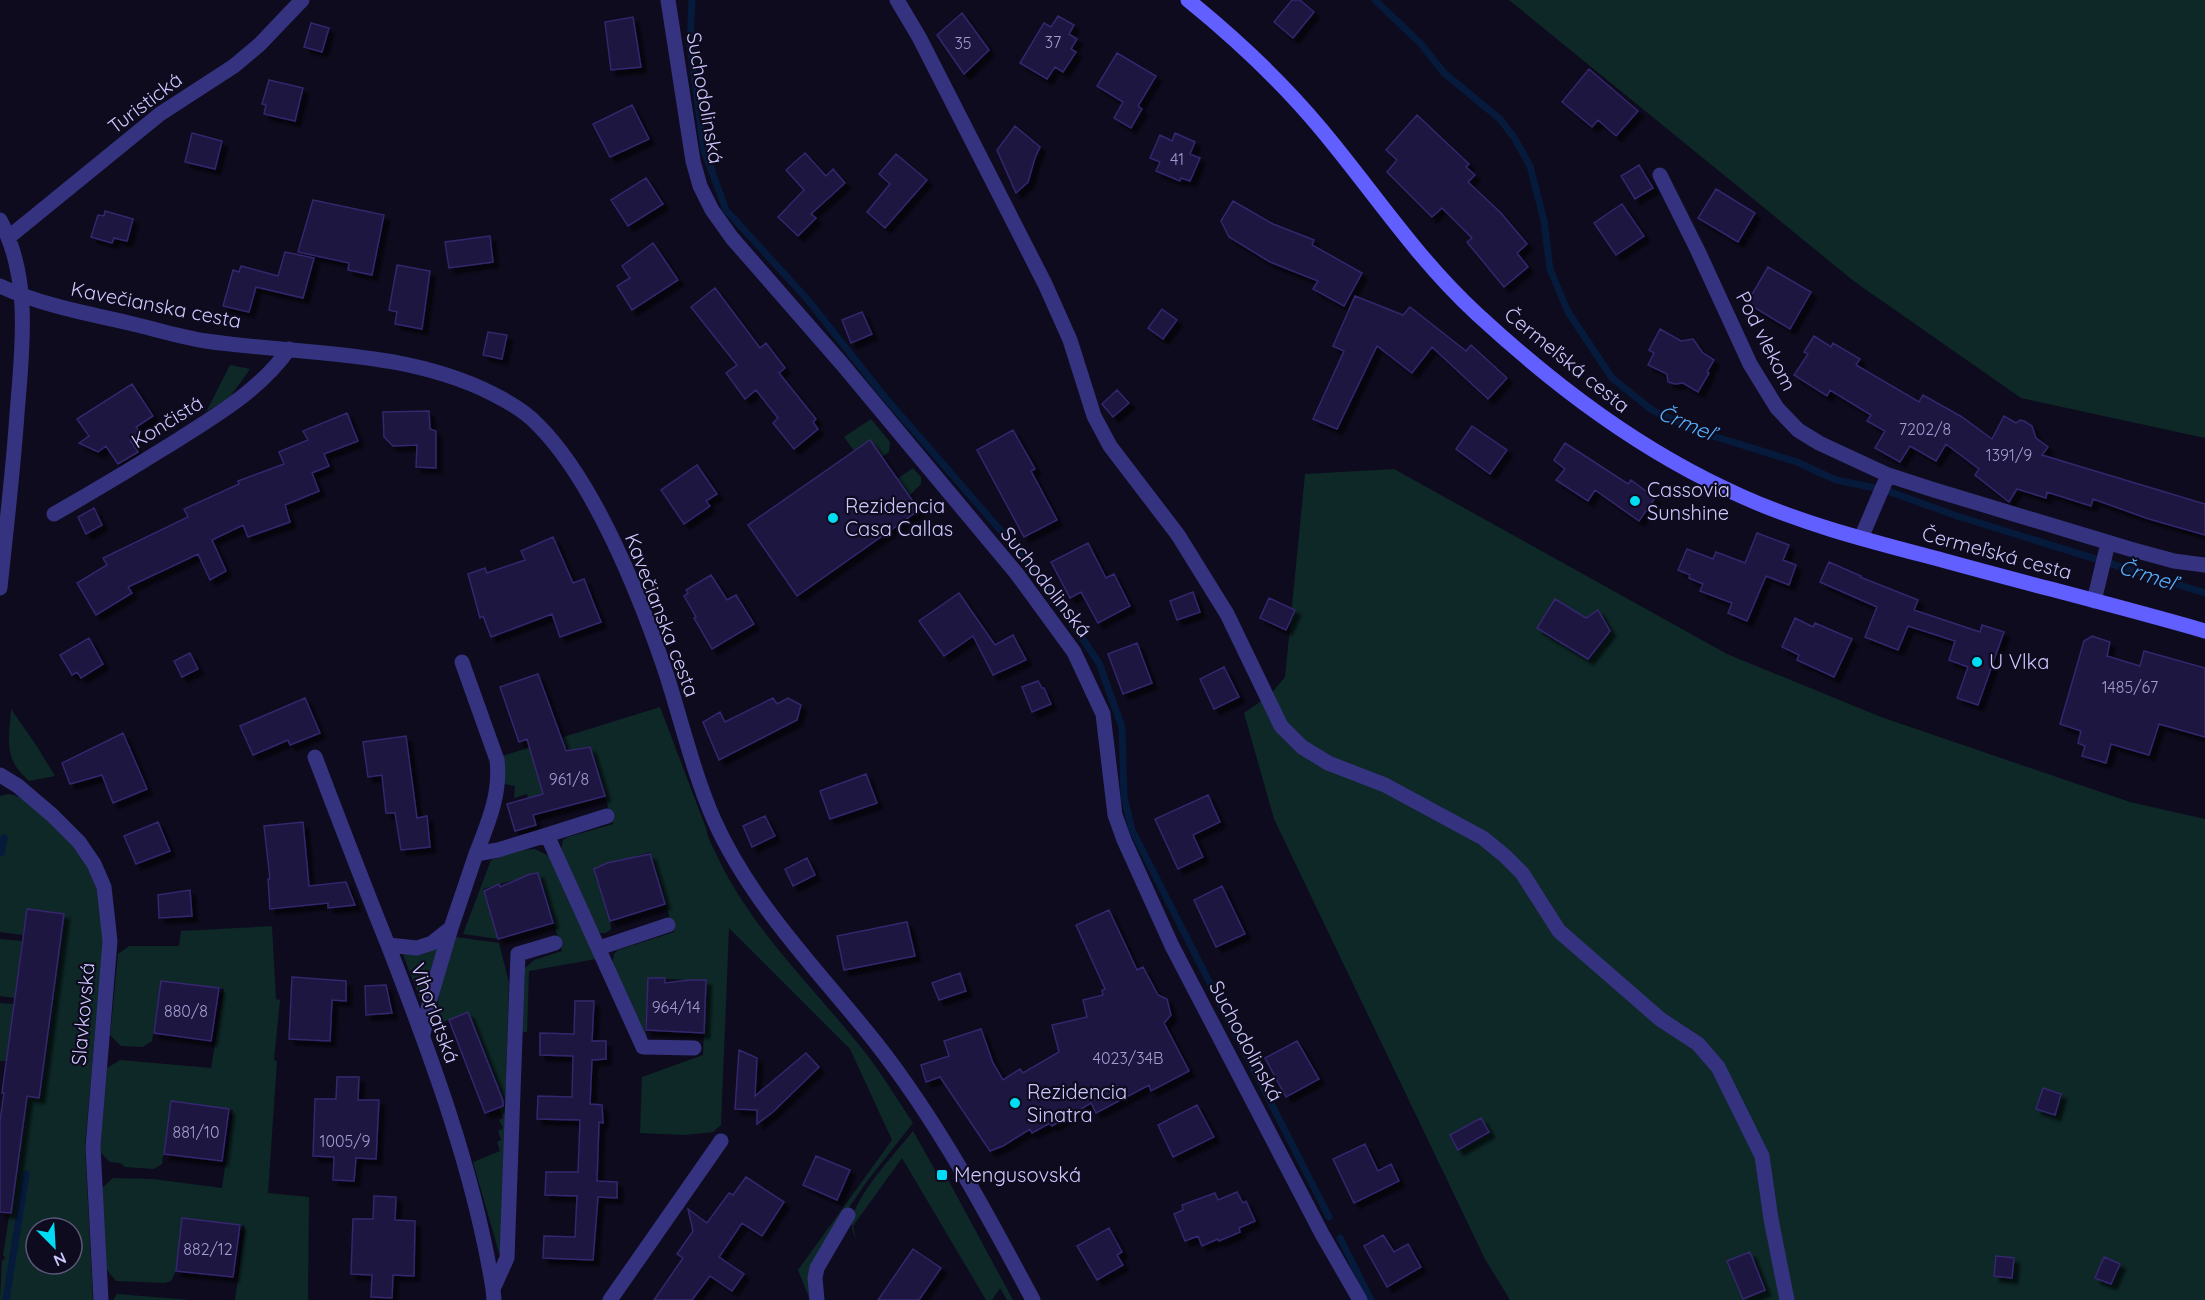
<svg xmlns="http://www.w3.org/2000/svg" width="2205" height="1300" viewBox="0 0 2205 1300" font-family="Quicksand,sans-serif">
	<style>
		.green { fill: #0d2827; fill-rule: evenodd }
		.lines { fill: none; stroke-linecap: round; stroke-linejoin: round }
		.stream { stroke: #061a3c; stroke-width: 7 }
		.building { fill: #1e1640; stroke: #34266d; stroke-width: 1.5; filter: url(#shadow) }
		.minor { stroke: #353380; stroke-width: 15 }
		.tertiary { stroke: #353380; stroke-width: 15 }
		.secondary { stroke: #615fff; stroke-width: 15 }
		.poi-dot { fill: #00dcf3; stroke: #0e0b1e; stroke-width: 2 }
		.labels { text-anchor: middle; stroke-width: 4.5; stroke-linejoin: round; paint-order: stroke }
		.number-label { font-size: 16px; fill: #a19ccf }
		.street-label { font-size: 20px; fill: #cdc8ff; stroke: #0e0b1e }
		.poi-label { font-size: 20px; fill: #cdc8ff; stroke: #0e0b1e; text-anchor: start }
		.water-label { font-size: 21px; font-style: italic; fill: #56b2ff; stroke: #0e0b1e }
	</style>
	<defs>
		<filter id="shadow"><feDropShadow dx="5.5" dy="5.5" stdDeviation="1.5" flood-color="#0009"/></filter>
	</defs>
	<rect width="100%" height="100%" fill="#0e0b1e"/>
	<path class="green" d="M1509,0H2205V438L2021,398L1855,282Z
		M230,365L250,369L230,397L206,412Z
		M871,419L890,442L889,452L882,457L870,440L854,451L844,437Z
		M913,468L921,477V484L909,496L897,479Z
		M1394,469L1727,654L1881,717L2130,802L2205,819V1300H1510L1485,1259L1274,819L1244,713L1270,695L1285,677L1305,474Z
		M660,707L706,828C708,840 715,851 720,862C755,933 815,989 864,1051C882,1074 897,1099 913,1123L868,1180L820,1249L810,1300L798,1270L892,1140L850,1049L729,928L721,1125L713,1132L684,1135L640,1133L642,1077L703,1055L706,981L648,978L645,1030L647,1037H645L612,964L614,954L618,950L674,932L650,852L594,869L610,921L611,929L606,933H600L596,928L561,850L563,840L568,837L613,824L590,746L534,761L543,794L528,798L527,794L514,798L515,786L504,784L502,756Z
		M11,709L36,745L55,776L29,781C3,758 9,741 11,709Z
		M8,794C24,796 31,805 43,815C80,848 95,871 105,921L85,1146L93,1300H0L2,1260H4L5,1256H3L12,1197H14L15,1194L13,1193L26,1096L39,1097L64,914L27,909L23,935L0,932V796ZM36,1228H72V1264H36Z
		M535,849L549,856L596,959L529,971L527,1032H522L525,968L534,960L562,951L539,873L483,889L498,939L463,934L491,860L523,850Z
		M272,926L276,999L280,1000L274,1060L277,1061L268,1193L309,1197L308,1300H235L245,1226L182,1219L176,1271L171,1281L165,1283L116,1281L106,1269L102,1188L113,1178L153,1179L222,1188L233,1110L171,1101L162,1164L154,1169L125,1167L120,1163L110,1162L100,1152L107,1068L120,1060L211,1068L224,989L162,981L152,1041L143,1047L121,1046L110,1035L118,954L129,946H179L181,931Z
		M456,937L499,943L509,983L501,1252L499,1253L473,1162L500,1151L497,1142L501,1140L498,1131L503,1128L499,1120L503,1118L499,1108L505,1105L468,1012L439,1024C434,993 446,966 456,937Z
		M0,939L22,941L15,998L0,996Z
		M442,946L422,998L420,999L402,952Z
		M0,1003L14,1004L6,1061H0Z
		M913,1131L939,1177L945,1174L1013,1300H1007L1000,1288L992,1300H986L902,1158L853,1226L856,1239C853,1233 851,1228 852,1221C854,1197 897,1151 913,1131Z
		M117,1294L191,1300H113Z"/>
	<g class="lines">
		<path class="stream" d="M692,0L690,45L704,150L726,210L808,300L883,395L1040,576L1099,663L1122,727L1124,797L1132,830L1329,1217
			M1375,0L1421,44L1444,73L1500,119L1515,139L1530,166L1544,221L1550,269L1568,312L1612,378L1652,410L1697,431L1797,462L1836,480L1885,490L1957,516L2205,593
			M1,853L4,838
			M1340,1238L1371,1300
			M6,1300L26,1174"/>
	</g>
	<path class="building" d="M1292,0H1300L1314,12L1293,38L1274,22Z
		M962,13L989,50L964,74L937,35Z
		M1058,16L1074,25L1069,34L1077,39L1071,49L1076,52L1063,72L1055,67L1047,79L1020,63L1044,23L1051,27Z
		M633,17L641,67L611,70L605,22Z
		M311,23L329,28L322,52L304,47Z
		M1117,53L1156,76L1138,106L1142,109L1131,128L1114,118L1123,102L1097,86Z
		M1589,69L1638,111L1616,136L1598,120L1592,127L1562,102Z
		M269,80L303,88L295,121L264,114L266,105L262,104Z
		M632,105L649,139L610,157L593,124Z
		M1417,115L1469,164L1466,167L1475,175L1468,182L1501,213L1527,244L1517,253L1528,267L1504,287L1467,242L1472,238L1442,208L1432,217L1387,172L1397,160L1386,150Z
		M1015,126L1040,147L1035,158L1028,182L1016,193L997,150Z
		M192,133L222,141L215,169L185,162Z
		M1175,133L1195,142L1190,154L1200,158L1190,181L1181,178L1180,181L1156,171L1160,162L1150,158L1160,135L1172,141Z
		M805,153L826,176L833,169L845,183L811,214L816,218L798,236L778,217L804,190L786,170Z
		M896,154L927,180L885,228L867,212L890,184L879,174Z
		M1639,165L1653,188L1635,199L1621,176Z
		M646,178L663,204L628,226L611,200Z
		M1716,189L1755,213L1738,242L1698,218Z
		M313,200L384,215L372,275L348,270L349,263L298,252Z
		M1233,201L1273,224L1314,240L1312,245L1362,273L1344,306L1313,289L1318,281L1270,262L1229,237L1221,221Z
		M1622,204L1644,236L1616,255L1594,223Z
		M105,211L133,219L127,241L114,238L112,243L91,237L98,215L104,216Z
		M490,236L493,262L449,268L445,242Z
		M653,243L678,280L632,310L617,286L630,278L622,266Z
		M285,252L314,258L303,298L256,287L249,312L223,306L233,270L239,272L241,266L278,276Z
		M397,265L430,271L422,329L395,324L397,312L389,310Z
		M1768,267L1811,292L1790,329L1747,303Z
		M715,288L760,348L766,343L785,368L779,373L816,419L813,422L818,429L794,449L773,423L778,418L756,390L745,399L726,373L737,365L691,307Z
		M1355,296L1403,315L1410,307L1466,351L1471,345L1507,378L1488,399L1432,347L1412,373L1377,346L1337,429L1313,419L1344,351L1333,346Z
		M1162,309L1177,320L1163,339L1148,328Z
		M862,312L872,334L851,343L842,320Z
		M1660,329L1681,341L1693,339L1703,353L1714,360L1707,372L1709,373L1698,392L1683,383L1675,384L1668,382L1667,374L1648,365L1654,353L1649,350Z
		M488,332L507,335L502,359L483,355Z
		M1814,336L1831,347L1833,343L1860,359L1856,365L1919,402L1923,395L1962,417L1992,439L2004,416L2016,423L2020,420L2024,421L2032,426L2036,438L2048,447L2042,455L2205,504V535L2149,519L2093,499L2091,506L2047,492L2046,498L2017,489L2009,502L1975,475L1979,469L1946,444L1936,461L1910,446L1900,462L1875,448L1885,431L1867,421L1871,415L1830,390L1827,396L1794,375L1808,354L1804,352Z
		M132,384L153,416L136,427L141,433L130,440L138,452L118,464L106,446L98,452L79,443L89,436L77,419Z
		M1117,390L1129,403L1113,417L1102,404Z
		M429,411L430,429L436,431V468L416,467L417,445L393,446L384,437L383,412Z
		M347,413L358,441L324,454L329,466L312,473L319,491L285,505L290,522L248,537L243,525L212,540L226,571L210,580L198,554L128,587L132,593L96,615L77,583L107,565L103,558L188,517L184,509L239,484L238,481L284,464L279,452L308,440L303,431Z
		M1472,426L1507,450L1490,474L1456,449Z
		M1013,430L1035,469L1031,471L1057,520L1024,537L977,450Z
		M870,440L919,510L797,596L748,525Z
		M1565,443L1628,484L1631,480L1655,498L1639,521L1595,490L1588,501L1556,480L1565,469L1554,460Z
		M697,465L717,494L706,501L710,506L684,524L661,490Z
		M94,508L102,525L86,534L78,517Z
		M1757,533L1789,545L1783,560L1796,565L1789,585L1766,576L1747,621L1728,613L1732,603L1700,591L1703,584L1689,578L1690,575L1678,570L1687,549L1713,559L1716,552L1745,563Z
		M553,537L573,583L584,579L601,622L560,637L552,614L491,637L483,616L480,618L468,574L485,568L487,573L525,560L521,551Z
		M1088,543L1106,578L1114,574L1130,606L1098,623L1081,592L1070,598L1051,562Z
		M1829,562L1861,576L1860,577L1918,600L1914,610L1980,632L1982,625L2004,632L1978,705L1957,698L1968,667L1949,660L1955,641L1908,626L1898,650L1865,637L1877,607L1820,582Z
		M711,575L727,600L736,595L754,624L712,649L694,618L696,617L684,596L688,593L686,590Z
		M1193,592L1200,612L1177,620L1170,601Z
		M959,593L995,645L1013,635L1026,660L993,675L973,636L944,656L919,621Z
		M1269,598L1295,610L1286,630L1260,618Z
		M1555,599L1586,618L1598,610L1610,631L1588,659L1537,628Z
		M1795,618L1813,627L1815,623L1852,639L1834,677L1797,660L1799,655L1782,647Z
		M2092,636L2110,642L2107,656L2140,666L2144,651L2205,668V737L2159,724L2149,755L2111,744L2106,763L2082,756L2085,746L2078,743L2081,731L2060,724L2084,641Z
		M89,638L103,664L81,678L77,672L72,675L60,655Z
		M1137,643L1152,683L1123,694L1108,654Z
		M190,653L198,669L182,677L174,661Z
		M1224,667L1239,697L1214,709L1200,679Z
		M538,674L566,751L590,747L605,796L533,815L536,825L515,831L507,804L543,794L527,739L519,742L500,687Z
		M1038,681L1042,688H1044L1051,704L1032,712L1022,687Z
		M305,698L320,733L290,745L288,740L253,755L240,726Z
		M773,698L777,704L788,698L801,705L797,720L719,760L703,722L720,712L725,722Z
		M123,733L147,789L113,803L102,775L70,784L62,763Z
		M406,736L417,818L427,816L430,847L401,850L395,813H386L382,775L368,777L363,742Z
		M866,774L877,803L830,819L820,791Z
		M1208,795L1220,822L1193,835L1203,857L1178,869L1155,819Z
		M765,816L775,836L752,847L743,826Z
		M158,822L170,851L136,864L124,836Z
		M303,822L309,886L346,882L355,905L328,908V903L270,909L268,879H270L264,826Z
		M650,854L665,904L610,921L594,869L607,863Z
		M807,858L815,875L793,886L785,869Z
		M538,873L553,923L498,939L484,891L499,884L500,887L530,874Z
		M1222,886L1245,934L1216,947L1194,900Z
		M190,890L192,916L159,918L158,895Z
		M27,909L64,914L39,1098L27,1096L11,1213L0,1212V1121L4,1093H2Z
		M1109,910L1137,970L1143,967L1158,995L1167,999L1171,1015L1164,1023L1189,1071L1151,1091L1149,1085L1096,1113L1091,1103L1052,1126L1050,1123L1032,1133L1030,1129L1003,1146L990,1151L940,1077L926,1082L921,1065L949,1056L944,1041L981,1029L993,1063L1003,1080L1020,1069L1023,1073L1059,1052L1052,1025L1087,1017L1083,1000L1103,995L1102,990L1105,989L1076,925Z
		M907,922L915,956L844,970L837,936Z
		M960,973L966,991L939,1000L932,983Z
		M292,977L346,981V1001L332,1000L330,1041L289,1039Z
		M648,978H665V983L689,980H706L704,1033L646,1030Z
		M161,981L219,988L211,1041L154,1033Z
		M386,985L392,1013L366,1015L365,986Z
		M575,1001H594L592,1041H606V1059L592,1060L590,1104L602,1105L603,1123L599,1122L597,1181L617,1182V1198L598,1197L593,1260L543,1258L544,1236L575,1237L577,1196L545,1195L546,1172H578L580,1120L537,1119L538,1096L572,1097L573,1056L540,1055V1033L574,1034Z
		M468,1012L503,1101V1106L485,1113L449,1020Z
		M1297,1041L1319,1079L1286,1097L1265,1058Z
		M739,1050L757,1058L755,1096L806,1053L819,1067L773,1112L757,1124V1110L735,1109Z
		M337,1077H359L358,1100H379L376,1159L356,1158L354,1181L333,1180L334,1157L313,1156L315,1099H336Z
		M2043,1088L2061,1094L2055,1115L2036,1109Z
		M171,1101L229,1109L222,1161L164,1154Z
		M1197,1105L1214,1137L1173,1157L1158,1125Z
		M1481,1118L1489,1132L1458,1150L1450,1135Z
		M1365,1144L1378,1171L1391,1164L1399,1181L1354,1203L1333,1159Z
		M816,1156L850,1170L837,1200L803,1185Z
		M746,1177L784,1202L762,1236L742,1223L719,1257L744,1274L732,1291L710,1276L692,1300H654L683,1258L677,1254L693,1231L688,1209L707,1223L729,1193L733,1195Z
		M1237,1192L1243,1203L1246,1201L1255,1221L1239,1228L1240,1232L1219,1241L1218,1239L1202,1246L1198,1236L1185,1241L1174,1214L1183,1210L1182,1205L1215,1193L1218,1200Z
		M374,1196L396,1197L395,1220L415,1221L414,1276L393,1275L392,1298L371,1297L372,1275L351,1274L353,1219H373Z
		M182,1218L240,1225L233,1277L176,1271Z
		M1109,1228L1122,1252L1117,1255L1123,1265L1097,1280L1077,1246Z
		M1383,1235L1394,1252L1408,1244L1421,1267L1387,1287L1364,1246Z
		M913,1249L941,1268L919,1300H878Z
		M1750,1252L1765,1290L1743,1299L1727,1261Z
		M1996,1256L2014,1258L2012,1278L1994,1276Z
		M2104,1257L2120,1264L2111,1284L2095,1278Z"/>
	<g class="lines">
		<path class="minor" d="M668,0L693,161L700,186L712,210L732,238L842,364L1017,574L1074,652L1103,714L1115,815L1124,840L1172,946L1322,1234L1360,1300
			M897,0L919,37L1045,284L1070,340L1094,416L1110,446L1178,535L1227,614L1281,726L1302,747L1328,763L1385,785L1483,838L1505,856L1522,873L1559,931L1660,1019L1698,1044L1718,1067L1762,1156L1771,1219L1787,1300
			M1660,175L1698,251L1750,364L1777,408L1798,430L1819,443L1888,475L1931,489L2130,549L2174,561L2205,565
			M0,220C32,279 22,350 17,414C13,472 6,530 0,588
			M9,237L160,114L234,66L259,45L302,0
			M54,514C96,490 136,466 176,441C218,414 260,390 289,349
			M1861,538L1888,475
			M2094,601L2108,543
			M462,662L497,760C501,794 488,823 476,854
			M315,757C339,820 363,883 388,945C431,1056 474,1171 493,1289
			M0,775L18,786L52,815L79,842L94,864L104,887L110,941L93,1147L101,1300
			M547,835L607,816
			M388,945L417,948L432,943L451,928L476,854L498,850L547,835L643,1047L694,1048
			M599,948L668,925
			M423,1035L430,999L451,928
			M494,1300L493,1289L507,1258L518,954L555,943
			M610,1300L721,1141
			M817,1300L815,1278L817,1268L848,1215"/>
		<path class="tertiary" d="M0,286C41,305 85,313 129,323C155,329 180,337 206,341C302,355 404,349 493,394C509,402 526,412 538,425C594,481 639,594 665,670C681,719 693,772 714,820C752,905 819,971 876,1043C938,1122 986,1212 1033,1300"/>
		<path class="secondary" d="M1188,0C1236,39 1281,81 1321,129C1373,191 1417,259 1477,314C1556,387 1642,452 1741,496C1805,525 1874,542 1942,560C2029,584 2118,606 2205,631"/>
	</g>
	<g class="poi-dot">
		<circle cx="1635" cy="501" r="6"/>
		<circle cx="833" cy="518" r="6"/>
		<circle cx="1977" cy="662" r="6"/>
		<circle cx="1015" cy="1103" r="6"/>
		<rect x="936" y="1169" width="12" height="12" rx="3"/>
	</g>
	<g class="labels">
		<g class="number-label">
			<text x="1053" y="48">37</text>
			<text x="963" y="49">35</text>
			<text x="1177" y="165">41</text>
			<text x="1925" y="435">7202/8</text>
			<text x="2009" y="461">1391/9</text>
			<text x="2130" y="693">1485/67</text>
			<text x="569" y="785">961/8</text>
			<text x="676" y="1013">964/14</text>
			<text x="186" y="1017">880/8</text>
			<text x="1128" y="1064">4023/34B</text>
			<text x="196" y="1138">881/10</text>
			<text x="345" y="1147">1005/9</text>
			<text x="208" y="1255">882/12</text>
		</g>
		<g class="street-label">
			<text transform="translate(705 98) rotate(80)" y="7">Suchodolinská</text>
			<text transform="translate(145 103) rotate(-37)" y="7">Turistická</text>
			<text transform="translate(156 305) rotate(11)" y="7">Kavečianska cesta</text>
			<text transform="translate(1766 341) rotate(63)" y="7">Pod vlekom</text>
			<text transform="translate(1567 360) rotate(39)" y="7">Čermeľská cesta</text>
			<text transform="translate(167 422) rotate(-32)" y="7">Končistá</text>
			<text transform="translate(1997 553) rotate(15)" y="7">Čermeľská cesta</text>
			<text transform="translate(1046 582) rotate(52)" y="7">Suchodolinská</text>
			<text transform="translate(662 615) rotate(69)" y="7">Kavečianska cesta</text>
			<text transform="translate(435 1013) rotate(70)" y="7">Vihorlatská</text>
			<text transform="translate(83 1014) rotate(-85)" y="7">Slavkovská</text>
			<text transform="translate(1246 1041) rotate(62)" y="7">Suchodolinská</text>
		</g>
		<g class="poi-label">
			<text x="1647" y="497">Cassovia<tspan x="1647" dy="23">Sunshine</tspan></text>
			<text x="845" y="513">Rezidencia<tspan x="845" dy="23">Casa Callas</tspan></text>
			<text x="1989" y="669">U Vlka</text>
			<text x="1027" y="1099">Rezidencia<tspan x="1027" dy="23">Sinatra</tspan></text>
			<text x="954" y="1182">Mengusovská</text>
		</g>
		<g class="water-label">
			<text transform="translate(1686 423) rotate(23)" y="7">Črmeľ</text>
			<text transform="translate(2147 575) rotate(18)" y="7">Črmeľ</text>
		</g>
	</g>
	<g transform="translate(54 1246) rotate(156)"><circle r="28" fill="#0e0b1e" stroke="#5a5778" stroke-width="1.5"/>
	<path d="M0-4.5L10 22L0 15L-10 22Z" fill="#00dcf3"/>
	<text y="-9" font-size="16" font-weight="bold" text-anchor="middle" fill="#cdc8ff">N</text>
	</g>
</svg>
